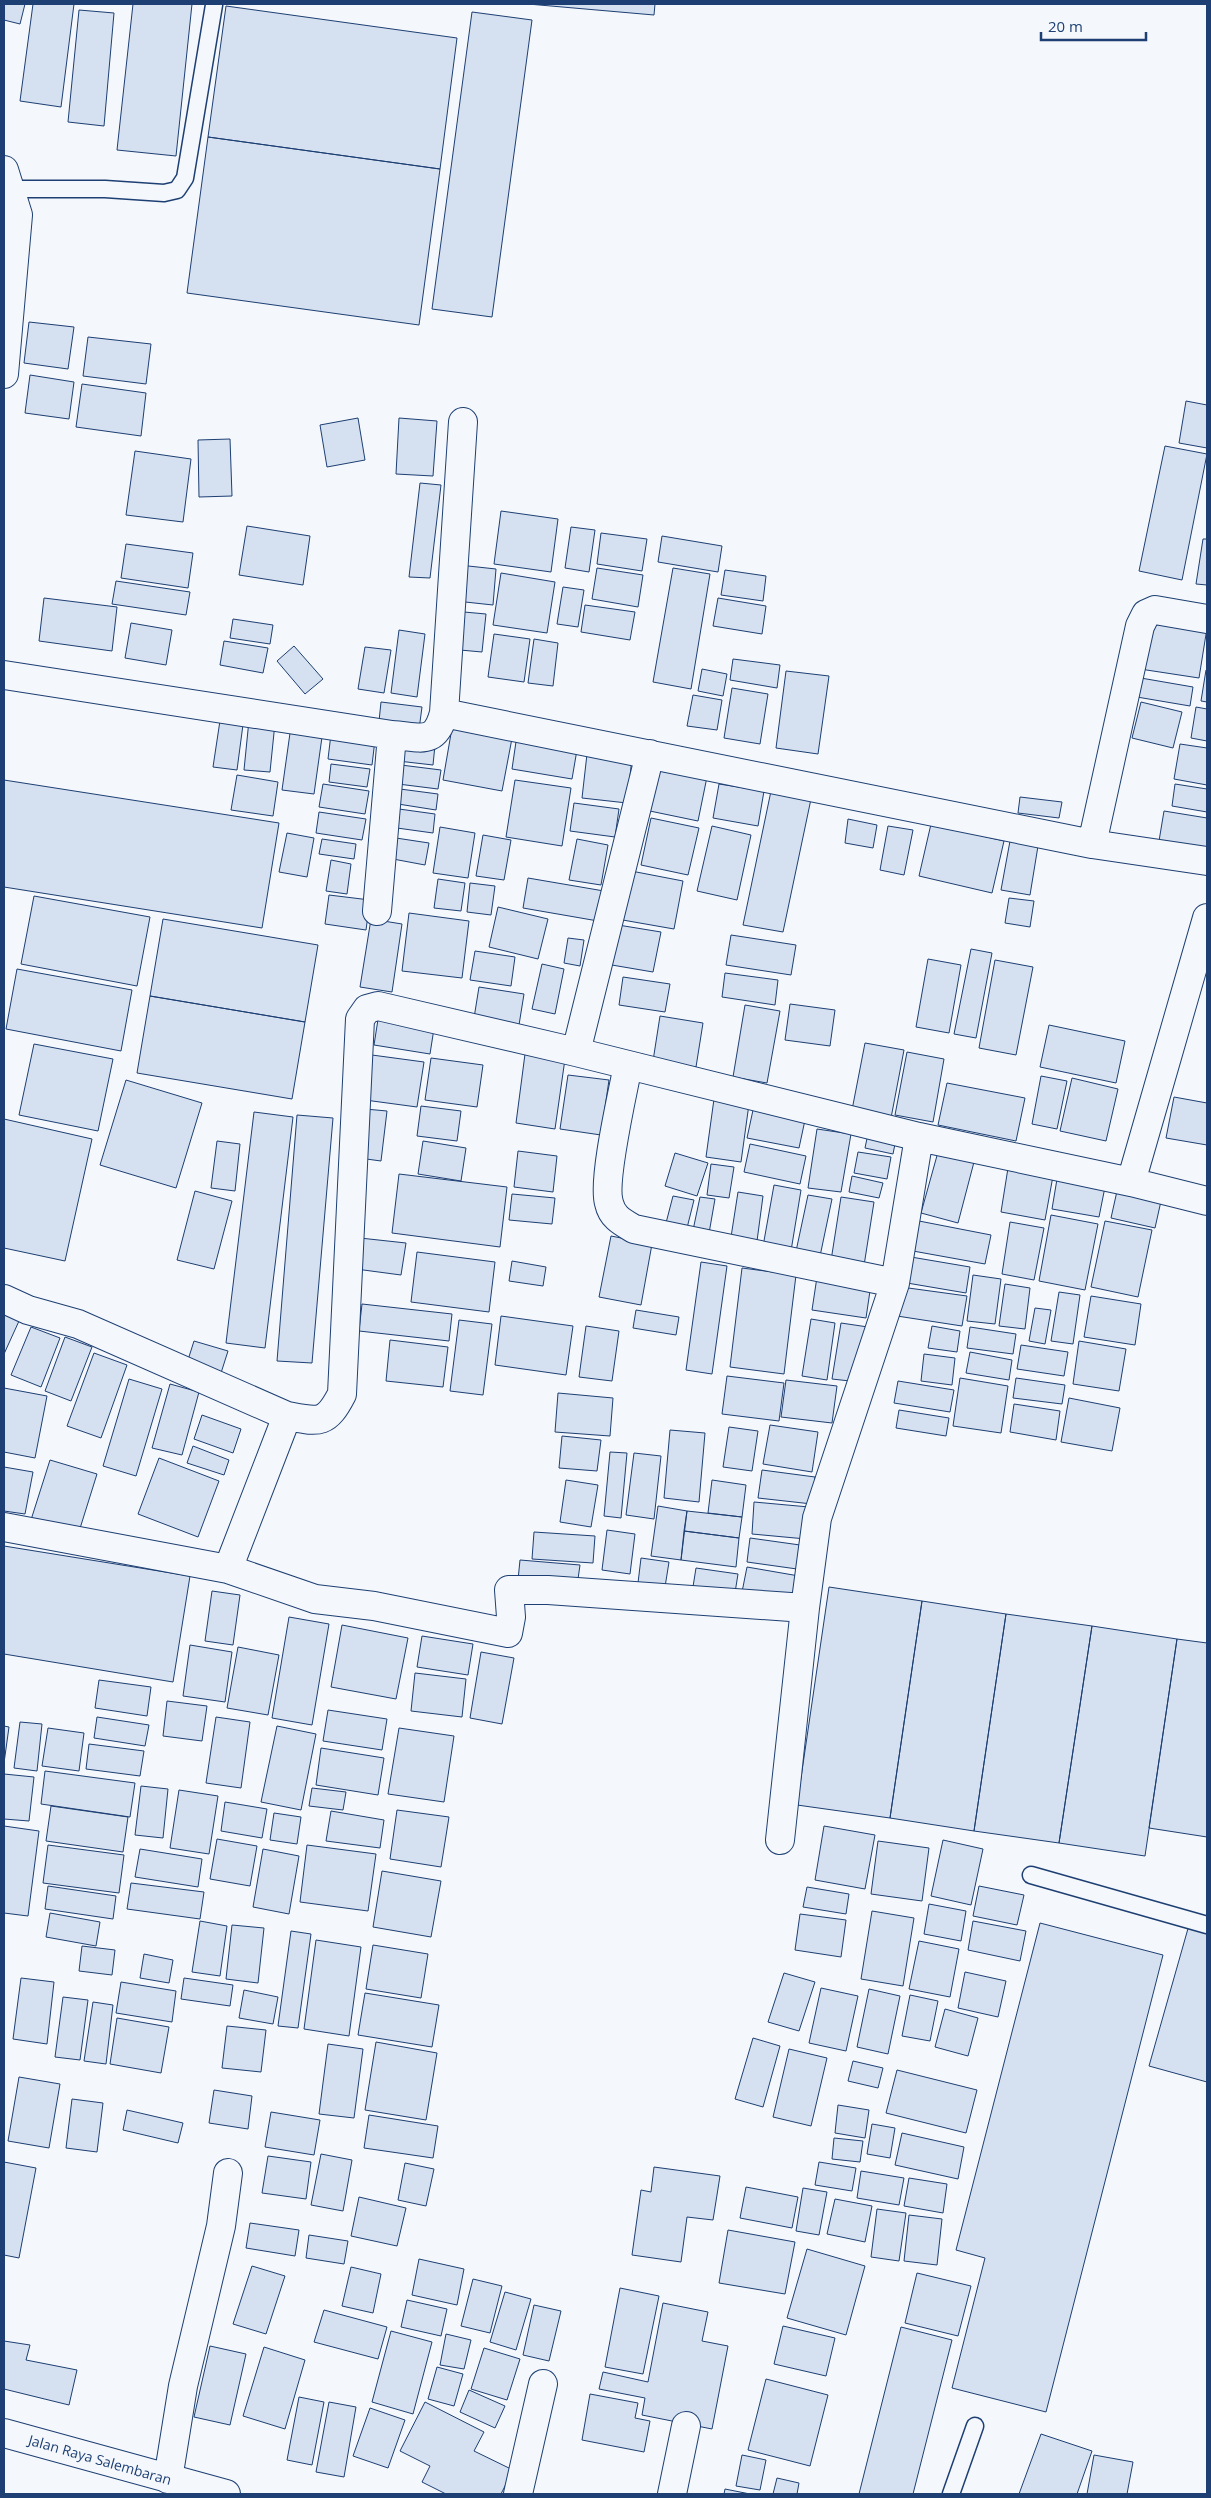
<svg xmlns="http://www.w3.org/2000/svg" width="1211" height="2498" viewBox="0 0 1211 2498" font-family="'Open Sans',sans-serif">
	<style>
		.building { fill: #d5e0f0; stroke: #1d3f73 }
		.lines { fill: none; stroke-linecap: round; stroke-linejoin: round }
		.service-casing { stroke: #1d3f73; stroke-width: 19 }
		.minor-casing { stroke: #1d3f73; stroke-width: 30 }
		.secondary-casing { stroke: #1d3f73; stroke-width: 30 }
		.service { stroke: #f4f7fb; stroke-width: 16 }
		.minor { stroke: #f4f7fb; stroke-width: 28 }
		.secondary { stroke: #f4f7fb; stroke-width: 28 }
		.labels { text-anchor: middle; stroke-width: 4; stroke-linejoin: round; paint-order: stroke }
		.street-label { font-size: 14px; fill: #1d3f73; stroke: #f4f7fb }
	</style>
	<rect width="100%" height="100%" fill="#f4f7fb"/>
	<path class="building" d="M4,4H25L20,24L4,20Z
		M33,4H74L61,107L20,101Z
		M133,4H192L176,156L117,150Z
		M528,4H655L654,15Z
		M226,6L457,38L440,169L208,137Z
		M79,10L114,13L104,126L68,122Z
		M472,12L532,20L492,317L432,309Z
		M208,137L440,169L419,325L187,293Z
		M29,322L74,327L68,369L24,363Z
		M88,337L151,344L146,384L83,376Z
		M30,375L74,382L69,419L25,413Z
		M82,384L146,393L141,436L76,427Z
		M1186,401L1207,405V448L1179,443Z
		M358,418L365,460L327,467L320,425Z
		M399,418L437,421L433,476L396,474Z
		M230,439L232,496L199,497L198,440Z
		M1165,446L1207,454L1182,580L1139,571Z
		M135,451L191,459L183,522L126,515Z
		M420,483L441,485L430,578L409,577Z
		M501,511L558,519L551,572L494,564Z
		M247,526L310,536L303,585L239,575Z
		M571,527L595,530L589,572L565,568Z
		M601,533L647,539L642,571L597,564Z
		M662,536L722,546L718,572L658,562Z
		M1203,539H1207V585L1196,584Z
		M126,544L193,553L188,588L121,578Z
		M459,565L496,569L493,605L456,601Z
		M597,568L643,575L638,607L592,599Z
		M673,568L710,574L691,689L653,682Z
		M725,570L766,576L763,601L721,595Z
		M501,573L555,582L547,633L493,625Z
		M116,581L190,592L186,615L112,604Z
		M563,587L584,590L578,627L557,624Z
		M44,598L117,607L112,651L39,641Z
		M718,598L766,606L762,634L713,626Z
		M585,605L635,612L630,640L581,632Z
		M453,611L486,614L482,652L449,649Z
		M233,619L273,625L270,644L230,638Z
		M1147,620L1207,628L1199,678L1140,669Z
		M131,623L172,630L166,665L125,658Z
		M399,630L425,634L417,697L391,693Z
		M494,634L530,639L524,682L488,677Z
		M534,639L558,643L553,686L528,683Z
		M224,641L268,648L263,673L220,665Z
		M294,646L323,679L305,694L277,661Z
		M365,647L391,650L384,693L358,689Z
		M733,659L780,665L777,688L730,680Z
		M702,669L727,674L723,696L698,691Z
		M1206,670H1207V702L1201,701Z
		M786,671L829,676L818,754L776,748Z
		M1135,677L1193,687L1190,706L1131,696Z
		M732,688L768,694L760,744L724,738Z
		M693,695L722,700L717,730L687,726Z
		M381,702L422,707L418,737L378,731Z
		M1141,702L1182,712L1173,748L1132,738Z
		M1196,707L1207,709V741L1191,738Z
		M221,714L244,717L237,770L213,767Z
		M249,720L275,723L270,772L244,770Z
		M453,722L513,733L502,791L443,780Z
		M291,726L323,730L314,794L282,790Z
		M331,734L375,740L372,765L328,759Z
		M517,735L578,744L572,779L512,769Z
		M400,741L435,745L433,765L398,761Z
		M1180,744L1207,748V785L1174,779Z
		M587,754L632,758L627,803L582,798Z
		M655,761L708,772L698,821L645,810Z
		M331,764L370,769L367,787L329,782Z
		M401,765L441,770L438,789L398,784Z
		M237,775L278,782L273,816L231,810Z
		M4,780L279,823L262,928L4,887Z
		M515,780L571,788L562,846L506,837Z
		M323,784L369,791L365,814L319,807Z
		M719,784L764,791L758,826L713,818Z
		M1175,784L1207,789V812L1172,806Z
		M400,789L438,794L436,810L398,804Z
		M771,791L811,799L783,932L743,925Z
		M1020,797L1062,802L1059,818L1018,813Z
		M574,803L619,809L615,837L570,831Z
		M399,809L435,814L433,833L397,828Z
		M1164,811L1207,818V849L1159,841Z
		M319,812L366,819L362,840L316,833Z
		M651,818L699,828L688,875L641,865Z
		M848,819L877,825L873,848L845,843Z
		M931,824L1004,841L992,893L919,876Z
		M712,826L751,835L737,900L697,891Z
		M888,826L913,830L904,875L880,870Z
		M440,827L475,833L468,878L433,873Z
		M287,833L314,838L307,877L279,872Z
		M483,835L511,840L504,880L476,876Z
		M396,838L429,843L425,865L393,859Z
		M322,839L356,844L354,859L319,854Z
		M577,839L608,845L601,885L569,880Z
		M1010,841L1038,846L1030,895L1001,890Z
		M331,860L351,864L347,894L326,891Z
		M626,870L683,881L674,929L617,919Z
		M528,878L604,891L598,921L523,908Z
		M438,879L465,883L461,911L434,908Z
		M470,883L495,886L491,915L467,912Z
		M329,895L370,900L366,930L325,924Z
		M34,896L150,917L137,986L21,964Z
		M1009,898L1034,901L1030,927L1005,923Z
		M498,907L548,919L538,959L489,947Z
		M409,913L469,921L462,978L402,971Z
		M163,919L318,945L305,1022L150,996Z
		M371,919L402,924L392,992L360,987Z
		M612,924L661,932L653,972L606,964Z
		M731,935L796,945L791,975L726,965Z
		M568,938L584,940L580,966L564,963Z
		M971,949L992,953L976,1038L954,1034Z
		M475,951L515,957L511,986L470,980Z
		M928,959L961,965L949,1033L916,1027Z
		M995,960L1033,967L1016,1055L979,1048Z
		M542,964L564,969L555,1014L532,1009Z
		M17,969L132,990L121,1051L6,1029Z
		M725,973L778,980L775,1005L722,997Z
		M623,977L670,984L665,1012L619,1005Z
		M479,987L524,994L519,1025L474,1018Z
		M150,996L305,1022L292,1099L137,1073Z
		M790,1004L835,1010L830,1046L785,1040Z
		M745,1005L780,1011L767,1083L733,1077Z
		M379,1013L435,1022L430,1054L374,1045Z
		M660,1016L703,1023L696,1067L653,1061Z
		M1049,1025L1125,1041L1116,1083L1040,1067Z
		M865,1043L904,1050L891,1118L852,1110Z
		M34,1044L113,1059L98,1131L19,1115Z
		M907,1052L944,1059L933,1122L895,1115Z
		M525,1054L565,1059L555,1129L516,1123Z
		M372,1055L424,1062L417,1107L365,1100Z
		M431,1058L483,1065L477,1107L425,1100Z
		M568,1075L609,1080L601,1135L560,1129Z
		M1041,1076L1067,1081L1057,1129L1032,1124Z
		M1072,1078L1118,1089L1106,1141L1060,1131Z
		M126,1080L202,1103L176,1188L100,1165Z
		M947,1083L1025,1098L1016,1141L938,1125Z
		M1174,1097L1207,1103V1145L1166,1138Z
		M714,1099L749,1104L741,1162L706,1157Z
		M421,1106L461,1111L457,1141L417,1136Z
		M365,1109L387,1111L381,1161L359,1158Z
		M753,1110L805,1120L799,1148L747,1138Z
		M254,1112L293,1117L265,1348L226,1343Z
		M297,1115L333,1118L312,1363L277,1361Z
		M4,1119L92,1139L65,1261L4,1248Z
		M817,1129L851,1134L841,1192L808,1188Z
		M869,1129L897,1134L893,1154L865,1148Z
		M217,1141L240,1144L235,1191L211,1188Z
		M423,1141L466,1148L461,1181L418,1174Z
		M750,1144L806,1156L800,1184L744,1172Z
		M518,1151L557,1156L553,1192L514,1187Z
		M858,1152L891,1157L887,1179L854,1173Z
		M938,1152L974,1162L958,1223L921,1213Z
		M675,1153L708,1163L697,1196L665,1186Z
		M711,1164L734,1167L729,1198L707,1195Z
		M1008,1168L1053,1176L1045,1220L1001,1212Z
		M399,1174L507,1187L500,1247L392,1233Z
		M852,1176L883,1183L879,1198L849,1192Z
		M1057,1179L1105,1187L1099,1217L1052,1209Z
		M774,1185L801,1190L790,1257L762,1252Z
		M195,1191L232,1201L214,1269L177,1260Z
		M1117,1191L1161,1201L1155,1228L1111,1218Z
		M738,1192L763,1196L757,1241L731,1237Z
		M512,1194L555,1198L552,1224L509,1220Z
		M808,1195L832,1199L819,1261L795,1256Z
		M673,1196L694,1200L687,1228L666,1223Z
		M700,1197L715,1199L708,1239L692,1235Z
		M841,1197L874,1202L863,1272L830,1267Z
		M1051,1215L1098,1224L1085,1290L1039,1281Z
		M919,1221L991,1235L985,1264L913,1251Z
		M1105,1221L1152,1230L1138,1297L1091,1287Z
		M1010,1222L1044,1228L1034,1280L1002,1274Z
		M611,1236L652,1244L641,1305L599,1297Z
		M360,1238L406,1243L401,1275L356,1269Z
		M417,1252L495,1262L489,1312L411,1302Z
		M911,1257L970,1267L966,1293L907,1283Z
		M512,1261L546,1267L543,1286L509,1281Z
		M701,1262L727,1266L712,1374L686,1370Z
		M742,1268L796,1275L784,1374L730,1367Z
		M973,1275L1001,1279L995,1324L967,1321Z
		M817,1277L871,1284L866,1318L812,1310Z
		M1005,1284L1030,1288L1025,1329L999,1326Z
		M901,1287L967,1296L962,1326L897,1316Z
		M1059,1292L1080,1295L1073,1344L1051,1341Z
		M1091,1296L1141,1304L1135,1345L1084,1337Z
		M4,1300L24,1310L4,1354Z
		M362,1304L452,1314L449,1341L359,1331Z
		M1035,1308L1051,1310L1045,1344L1029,1341Z
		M636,1310L679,1317L676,1335L633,1328Z
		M501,1316L573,1326L566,1375L495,1365Z
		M811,1319L835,1323L827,1380L802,1376Z
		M459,1320L492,1324L483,1395L450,1391Z
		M841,1323L868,1327L859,1382L832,1379Z
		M586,1326L619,1331L612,1381L579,1377Z
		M932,1326L960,1331L957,1352L928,1348Z
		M31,1327L60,1338L41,1387L11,1375Z
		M970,1327L1016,1334L1013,1354L967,1348Z
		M65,1337L92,1347L71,1401L45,1391Z
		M390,1340L448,1347L443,1387L386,1381Z
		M194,1341L228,1351L221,1373L187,1363Z
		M1079,1341L1126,1349L1119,1391L1073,1384Z
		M1021,1345L1068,1352L1064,1376L1017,1369Z
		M970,1352L1012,1360L1009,1380L966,1373Z
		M94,1353L127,1365L101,1438L67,1426Z
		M924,1354L955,1358L952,1385L921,1381Z
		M727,1376L784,1383L779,1421L722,1414Z
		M960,1378L1008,1386L1001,1433L953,1426Z
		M1016,1378L1065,1385L1062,1404L1013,1398Z
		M129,1379L162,1389L136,1476L103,1466Z
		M786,1380L837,1386L832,1423L781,1417Z
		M898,1381L954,1390L950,1412L894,1403Z
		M170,1384L199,1392L182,1455L152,1448Z
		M4,1388L47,1396L35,1458L4,1452Z
		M558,1393L613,1398L610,1436L555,1432Z
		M1069,1398L1120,1408L1112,1451L1061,1442Z
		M1014,1404L1060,1411L1056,1440L1010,1432Z
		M899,1410L949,1418L946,1436L896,1428Z
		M202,1415L241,1429L233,1453L194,1439Z
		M770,1425L818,1432L812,1472L763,1464Z
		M729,1427L758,1431L752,1471L723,1467Z
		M670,1430L705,1433L699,1502L664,1498Z
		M562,1436L601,1440L597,1471L559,1468Z
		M193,1446L229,1460L224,1475L187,1463Z
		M610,1452L627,1453L621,1518L604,1516Z
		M634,1453L661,1456L654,1519L626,1515Z
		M159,1458L219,1481L198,1537L138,1514Z
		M50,1460L97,1474L77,1538L30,1523Z
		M4,1467L33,1472L25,1514L4,1511Z
		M762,1470L815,1477L812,1504L758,1498Z
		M566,1480L598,1485L591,1527L560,1522Z
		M712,1480L746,1485L742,1517L708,1513Z
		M754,1502L809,1507L806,1539L752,1534Z
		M658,1506L687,1511L681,1560L651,1556Z
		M687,1511L742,1517L739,1538L684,1531Z
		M607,1530L635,1534L630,1574L602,1570Z
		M684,1531L739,1538L736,1567L681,1560Z
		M534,1532L595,1536L593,1563L532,1559Z
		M750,1538L800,1545L797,1569L747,1562Z
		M4,1546L190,1576L173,1682L4,1654Z
		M641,1558L669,1562L665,1587L638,1583Z
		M520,1560L580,1565L577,1586L518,1580Z
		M747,1567L799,1576L794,1601L742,1592Z
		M696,1568L738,1574L734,1599L692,1593Z
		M829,1587L922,1601L890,1818L797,1805Z
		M212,1591L240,1595L233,1645L205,1641Z
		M922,1601L1006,1614L974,1831L890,1818Z
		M1006,1614L1092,1626L1059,1843L974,1831Z
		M289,1617L329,1624L312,1725L272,1718Z
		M342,1625L408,1638L396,1699L331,1687Z
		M1092,1626L1177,1639L1145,1856L1059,1843Z
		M422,1636L473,1644L468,1675L417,1667Z
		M1177,1639L1207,1643V1837L1149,1828Z
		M190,1645L232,1652L225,1702L183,1696Z
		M238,1647L279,1655L268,1715L227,1708Z
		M481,1652L514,1658L502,1724L470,1718Z
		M415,1673L466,1679L462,1717L411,1711Z
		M99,1680L151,1687L147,1716L95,1708Z
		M167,1701L207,1706L202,1741L163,1736Z
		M328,1710L387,1719L382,1750L323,1741Z
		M97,1717L149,1725L145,1746L94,1738Z
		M216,1717L250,1722L241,1788L206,1783Z
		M20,1722L42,1724L37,1771L14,1768Z
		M4,1726L9,1727L4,1763Z
		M277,1726L316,1734L301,1810L261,1802Z
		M48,1728L84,1733L79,1771L42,1766Z
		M399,1728L454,1736L444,1802L388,1794Z
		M89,1744L144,1751L140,1776L86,1769Z
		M321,1748L384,1758L378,1795L316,1785Z
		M45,1771L135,1783L130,1817L41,1804Z
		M4,1774L34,1777L29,1821L4,1819Z
		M141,1786L168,1789L163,1838L135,1835Z
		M312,1788L346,1792L343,1810L309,1806Z
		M179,1790L218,1796L209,1854L170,1848Z
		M225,1802L267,1809L262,1838L221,1831Z
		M51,1806L128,1817L123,1852L46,1841Z
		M397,1810L449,1817L441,1867L390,1859Z
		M331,1811L384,1820L380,1848L326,1841Z
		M274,1813L301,1817L297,1844L270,1840Z
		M4,1826L39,1831L28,1916L4,1913Z
		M824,1826L875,1835L865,1889L815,1880Z
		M217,1839L257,1846L250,1886L210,1879Z
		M943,1840L983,1849L971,1905L931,1896Z
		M878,1841L929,1848L922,1901L871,1894Z
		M48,1845L124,1855L119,1893L43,1883Z
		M307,1845L376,1854L368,1911L300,1902Z
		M140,1849L202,1859L198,1887L135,1877Z
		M263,1849L299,1856L289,1914L253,1907Z
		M382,1871L441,1881L431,1937L373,1927Z
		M131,1883L204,1892L200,1919L127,1909Z
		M48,1886L116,1896L113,1919L45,1909Z
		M979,1886L1024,1895L1017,1925L973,1916Z
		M807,1887L849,1894L846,1914L803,1907Z
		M929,1904L966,1911L961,1941L924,1934Z
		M872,1911L914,1918L903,1986L861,1979Z
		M50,1913L100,1922L96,1946L46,1937Z
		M800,1914L846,1920L841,1957L795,1950Z
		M200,1921L227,1926L220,1976L192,1972Z
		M973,1921L1026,1931L1020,1961L968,1950Z
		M1040,1923L1163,1955L1046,2412L952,2388L985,2258L956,2250Z
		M232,1925L264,1928L258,1983L226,1979Z
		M1189,1925L1207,1930V2082L1149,2066Z
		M291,1931L311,1934L298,2028L278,2026Z
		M316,1940L361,1947L349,2036L304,2029Z
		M919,1941L959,1949L950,1997L909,1989Z
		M373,1945L428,1954L421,1998L366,1989Z
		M82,1946L115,1950L112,1975L79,1971Z
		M144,1954L173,1960L169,1983L140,1978Z
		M965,1972L1006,1981L998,2017L958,2008Z
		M784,1973L815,1982L799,2031L768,2022Z
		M21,1978L54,1982L47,2044L13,2039Z
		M184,1978L233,1985L230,2006L181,1999Z
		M121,1982L176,1991L172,2022L116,2013Z
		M821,1988L858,1996L846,2051L809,2043Z
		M869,1989L900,1996L888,2054L857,2047Z
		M244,1990L278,1997L273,2024L239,2018Z
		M365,1993L439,2005L432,2047L358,2035Z
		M910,1995L938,2001L930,2041L902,2036Z
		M63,1997L88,2000L80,2060L55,2057Z
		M93,2002L113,2005L106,2064L84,2061Z
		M945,2009L978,2018L968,2056L935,2047Z
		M117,2018L169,2027L161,2073L110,2064Z
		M227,2026L266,2030L261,2072L222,2068Z
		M753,2038L780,2046L763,2107L735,2099Z
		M376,2042L437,2053L426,2120L365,2110Z
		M328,2044L363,2049L354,2118L319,2114Z
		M789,2049L827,2058L811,2126L773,2117Z
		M853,2061L883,2068L878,2088L848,2081Z
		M897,2070L977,2090L966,2133L886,2113Z
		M19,2077L60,2084L49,2148L8,2141Z
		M214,2090L252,2096L248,2129L209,2123Z
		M72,2099L103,2103L97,2152L66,2148Z
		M838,2105L869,2110L865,2138L835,2133Z
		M127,2110L183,2123L178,2143L123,2130Z
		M271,2112L320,2120L314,2155L265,2147Z
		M369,2115L438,2126L433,2158L364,2148Z
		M872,2124L895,2128L890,2158L867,2154Z
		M902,2133L964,2147L958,2179L895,2165Z
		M834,2138L863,2141L860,2162L832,2159Z
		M321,2154L352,2160L343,2211L311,2205Z
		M268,2156L311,2162L306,2199L262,2193Z
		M4,2162L36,2168L19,2258L4,2255Z
		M819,2162L856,2168L852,2191L815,2185Z
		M405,2163L434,2169L426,2206L398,2200Z
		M654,2167L720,2176L713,2220L687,2217L681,2262L632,2255L641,2190L651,2192Z
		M861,2171L904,2178L899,2205L857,2198Z
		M909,2178L947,2184L943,2213L904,2206Z
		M746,2187L798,2197L792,2228L740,2218Z
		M803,2188L827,2192L819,2235L796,2231Z
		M359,2197L406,2208L397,2246L351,2236Z
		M835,2199L872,2206L865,2242L827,2234Z
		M877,2209L906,2213L899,2261L871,2257Z
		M909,2215L942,2219L937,2265L904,2261Z
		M250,2223L299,2230L295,2256L246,2248Z
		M728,2230L795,2242L785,2294L719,2283Z
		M309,2235L348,2241L344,2264L306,2258Z
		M807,2249L865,2266L846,2335L787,2318Z
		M419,2259L464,2269L457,2305L412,2295Z
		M252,2266L285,2276L266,2334L233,2324Z
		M351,2267L381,2274L373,2313L342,2306Z
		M917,2273L971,2286L958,2336L905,2323Z
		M473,2279L502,2286L490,2333L461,2326Z
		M620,2288L659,2296L643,2374L605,2367Z
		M505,2292L531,2299L516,2350L490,2342Z
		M407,2300L447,2309L441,2336L401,2327Z
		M663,2303L708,2312L702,2341L728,2346L712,2429L642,2415L645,2398L599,2389L603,2372L648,2382Z
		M534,2305L561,2311L549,2361L523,2355Z
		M324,2310L387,2327L378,2359L314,2342Z
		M783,2326L835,2338L826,2376L774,2364Z
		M901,2327L952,2340L913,2494H859Z
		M391,2331L432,2342L413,2414L372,2402Z
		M446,2334L471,2340L464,2369L440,2365Z
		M4,2341L30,2345L26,2360L77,2370L69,2405L4,2389Z
		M210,2346L246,2354L230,2425L194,2417Z
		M264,2347L305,2360L285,2429L243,2416Z
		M484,2348L520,2359L507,2400L471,2389Z
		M437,2367L463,2374L454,2406L428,2399Z
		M766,2379L828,2395L810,2466L748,2450Z
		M469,2390L505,2406L495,2428L460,2412Z
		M590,2394L638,2403L635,2418L650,2421L644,2452L582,2440Z
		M299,2397L324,2402L312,2465L287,2460Z
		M329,2402L356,2407L344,2477L316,2472Z
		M425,2402L484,2432L474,2451L513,2470L501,2494H446L422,2482L430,2466L400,2451Z
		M370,2408L405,2420L388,2468L353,2456Z
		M1041,2434L1092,2451L1077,2494H1019Z
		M742,2455L766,2460L760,2490L736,2486Z
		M1094,2455L1133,2462L1127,2494H1087Z
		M777,2478L799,2483L797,2494H773Z
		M725,2489L750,2494H724Z"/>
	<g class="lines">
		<g class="service-casing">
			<path id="service" d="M10,189H105L164,193L177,190L185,178L214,5
				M1031,1875L1207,1925
				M951,2494L975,2426"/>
		</g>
		<g class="minor-casing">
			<path id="minor" d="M4,170L18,215L4,374
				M1207,619L1155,610L1146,614L1140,626L1092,844L1207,861
				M4,675L392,735C421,737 435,746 444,713L1092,844
				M444,713L463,422
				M377,911L392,735
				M576,1052L650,754
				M628,1065C623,1092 602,1181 609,1203C612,1217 622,1222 634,1229L895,1283
				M1131,1182L1207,918
				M4,1299L28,1310L78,1324L287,1416C319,1422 326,1425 342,1394L360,1019L367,1009L378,1006L576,1052L919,1137L1131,1182L1207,1201
				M4,1527L228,1569L315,1599L374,1606L508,1633L511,1617L509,1590H548L805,1608L817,1518L895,1283L919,1137
				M228,1569L287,1416
				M780,1840L805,1608
				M168,2479L183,2386L221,2226L228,2173
				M518,2494L543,2384
				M672,2494L686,2426"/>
		</g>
		<g class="secondary-casing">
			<path id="secondary" d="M4,2433L226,2494"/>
		</g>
		<use href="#service" class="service"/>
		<use href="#minor" class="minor"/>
		<use href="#secondary" class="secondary"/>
	</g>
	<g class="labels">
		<g class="street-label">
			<text transform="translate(100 2460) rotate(16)" y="5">Jalan Raya Salembaran</text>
		</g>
	</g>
	<rect width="1211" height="2498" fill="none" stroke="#1d3f73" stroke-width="10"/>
	<path d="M1041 32v8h105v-8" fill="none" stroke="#1d3f73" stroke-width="2.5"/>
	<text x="1048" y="32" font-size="15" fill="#1d3f73" stroke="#f4f7fb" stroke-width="4" paint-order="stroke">20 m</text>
</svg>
